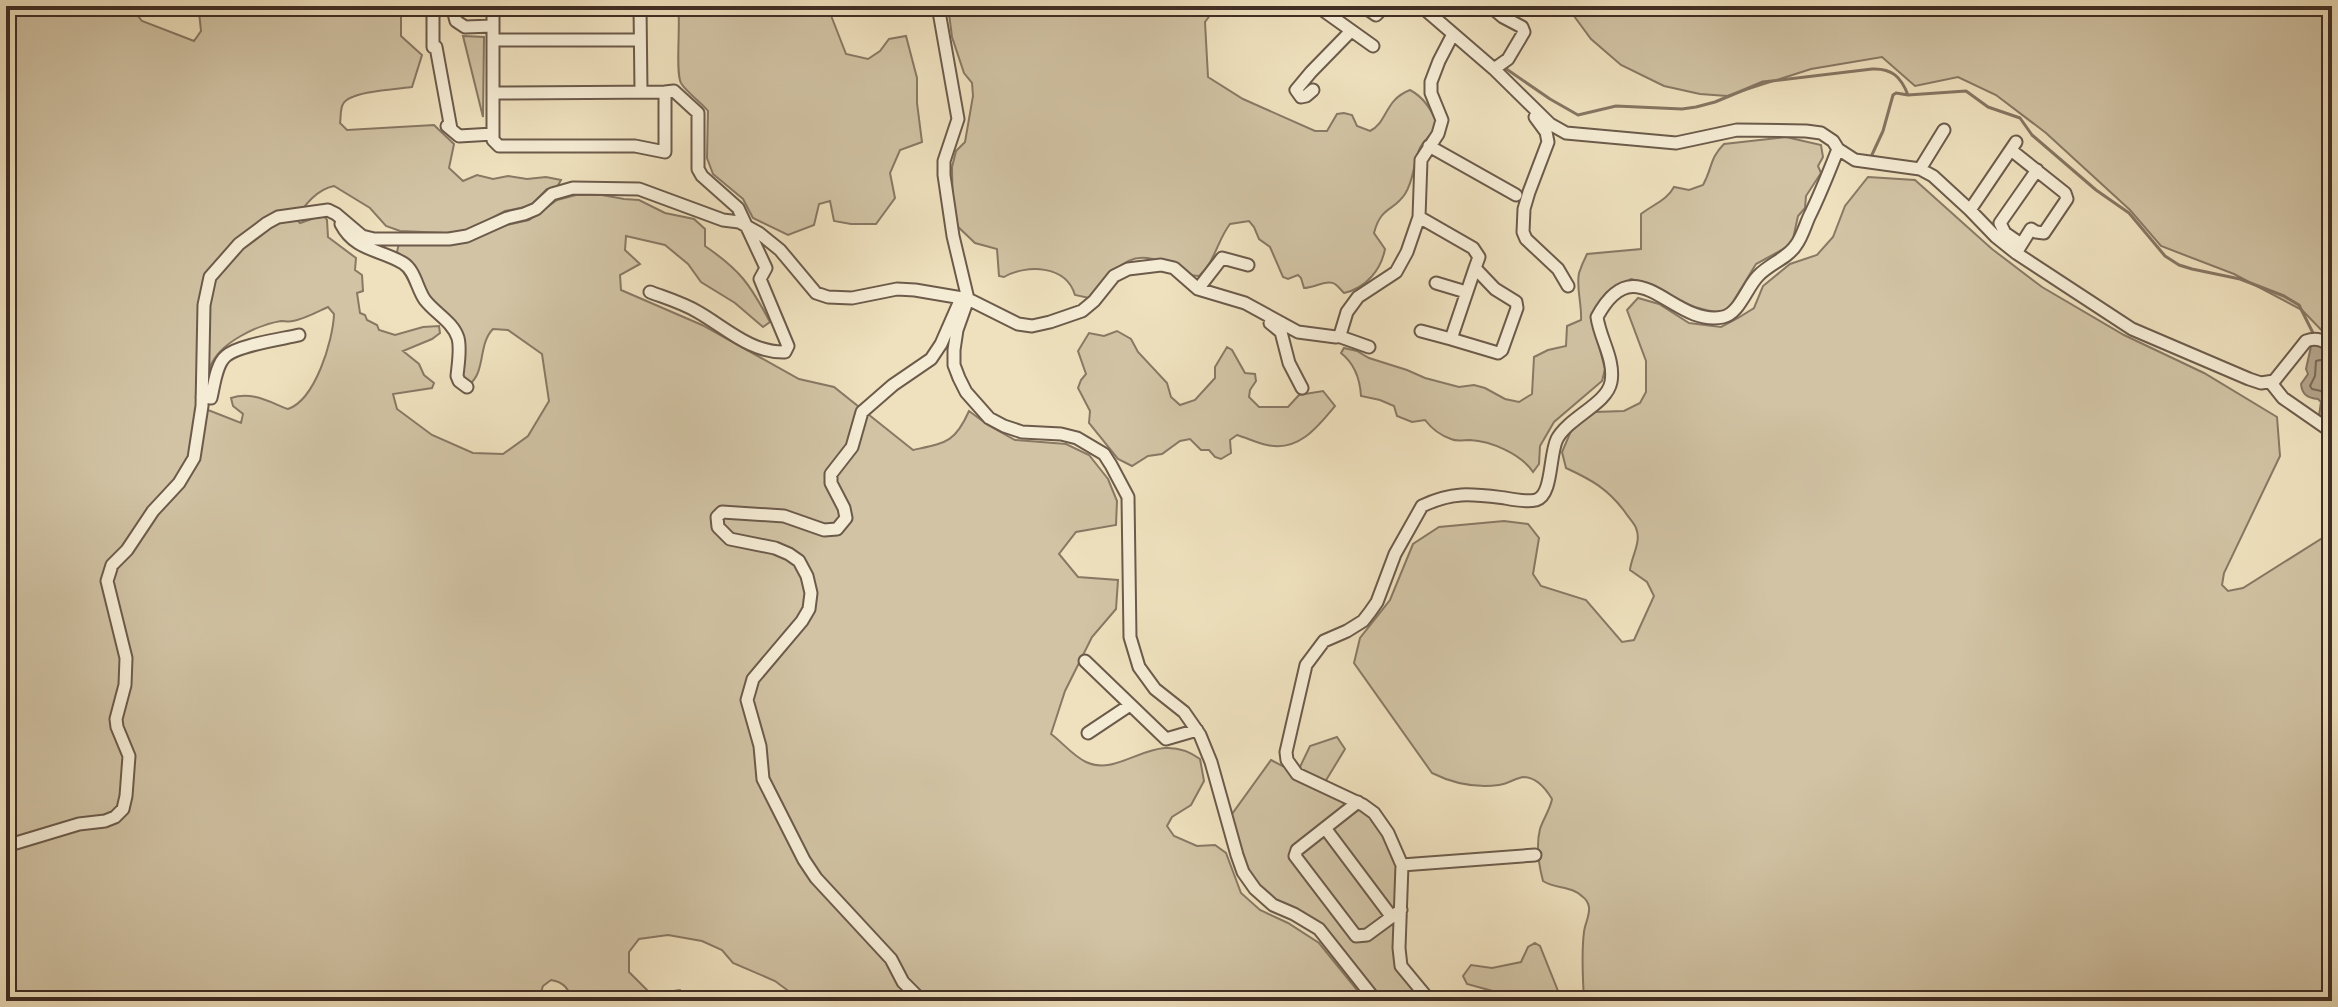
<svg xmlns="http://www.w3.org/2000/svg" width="2338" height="1007" viewBox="0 0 2338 1007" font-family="'IM FELL English',serif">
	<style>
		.green { fill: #d1c3a4; stroke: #887864; stroke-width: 2; fill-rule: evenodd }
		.water { fill: #b4a48a; stroke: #867562; stroke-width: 2 }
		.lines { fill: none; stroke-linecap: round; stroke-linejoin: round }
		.shore { stroke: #7a6958; stroke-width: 2 }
		.stream { stroke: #867562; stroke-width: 3 }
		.minor-casing { stroke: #6c5b4b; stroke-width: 15 }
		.minor { stroke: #f5ecd5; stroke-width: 11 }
	</style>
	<rect width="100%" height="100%" fill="#efe1be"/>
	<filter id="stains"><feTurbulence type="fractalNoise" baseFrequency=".0025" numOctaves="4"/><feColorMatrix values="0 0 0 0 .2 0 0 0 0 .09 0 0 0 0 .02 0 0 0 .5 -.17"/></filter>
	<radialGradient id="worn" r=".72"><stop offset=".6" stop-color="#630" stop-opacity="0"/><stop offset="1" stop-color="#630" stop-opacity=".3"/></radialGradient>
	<path class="green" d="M6,6H130L142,21L194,41L201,31L199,12L206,8L401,6V36L422,55L412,87C398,89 350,91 343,104C340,109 341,118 340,123L347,130L434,125L454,144L449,168L463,181L477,175L493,179L508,176L527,179L546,177L561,180L556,189H547L530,206L505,211L470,230L446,233L400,231L386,226L370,208L334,186C318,189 303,205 297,220L300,223L323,215L327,220L328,237L356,258L355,270L362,275L363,291L357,293L360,313L365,315L367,320L377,325L379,330L395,335L423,327L439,326L440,333L432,339L403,351L419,364L424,375L434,383L432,388L393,394L397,409L432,435L473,453L503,454L528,436L549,401L542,354L508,330L493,329C478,344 486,370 470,384C453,374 469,347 461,330C455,317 438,309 429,298C417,282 413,265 397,252L399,243L451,244L475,238L507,225L529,220L557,200L576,195H602L624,199L639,200L665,213L694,219L705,229V246C740,270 750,284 770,322L763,327L735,303L701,282L688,264L665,245L626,236L625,250L640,264L620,275L621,290L702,325L799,379L834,387L913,450C945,443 955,443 969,411L988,425L1015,440L1066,444L1089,455L1108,479L1117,501L1116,525L1076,532L1059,554L1078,577L1118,580L1116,609L1092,637L1065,691L1051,734C1062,742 1073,756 1086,762C1122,779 1155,726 1200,759L1204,781L1191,805L1172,817L1167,826L1174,836L1197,846L1215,845L1226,853L1241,893L1260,910L1288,923L1319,943L1366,1001H897L894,997L882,995L871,1001H802L775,981L733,963L722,950L702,941L668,935L639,939L629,952V972L651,994L680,990L686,1001H572C569,989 564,982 551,980L543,986L538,1001H6V787L8,783L6,774ZM328,307L334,314C333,341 315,400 288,409C269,402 252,391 231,398L233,406L243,414L241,423L208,410C207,395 204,381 210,367C219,343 257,325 281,321C285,321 289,322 293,321C305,319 317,312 328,307Z
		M678,6H829L832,18L846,54L868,59L880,51L889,39L906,36L917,78V103L922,142L900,150L890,173L895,198L876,224H851L834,221L830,201L819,204L814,225L788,235L753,218L743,199L713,174L707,158L708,111C701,102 687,93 681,83C675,72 681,24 678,6Z
		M948,6H1217L1205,22L1208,77L1243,99L1315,131H1327L1337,114L1344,113L1352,115L1357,126L1370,131C1388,122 1384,100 1410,90C1423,97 1432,110 1437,124C1432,136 1423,140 1419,150C1413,165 1414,180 1405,194C1393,212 1381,206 1374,233L1385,249C1381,270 1366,288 1344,293C1341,290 1339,287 1335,284C1327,279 1314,288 1304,288L1301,278L1298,275L1288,279L1283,277L1270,247L1259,239L1254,227L1249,221L1230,224C1217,241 1215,262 1199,276C1186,276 1175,268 1163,263C1126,245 1113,276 1089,298L1075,295C1066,265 1027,264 1004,277L999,276L997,249L975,243L953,222L952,167L956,151L965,142L973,96L972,83L964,73L952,37Z
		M1575,6H2332V341L2302,310L2234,274L2161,246L2130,210L2046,133L1996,95L1958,77L1915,86L1882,57L1811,69L1727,96L1700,94L1664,86L1621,65L1591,39L1574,16Z
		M463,36L484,37L483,117Z
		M1786,137L1821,145L1823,157L1818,166L1821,173L1806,196L1805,208L1798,216L1793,239L1787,247L1756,264L1731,305L1722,313C1711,311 1701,310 1690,305C1670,296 1653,283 1631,279L1607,292L1595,308L1592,319L1605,369L1602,381L1554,422L1540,446L1539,464L1533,472C1521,454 1491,441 1470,440C1463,440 1457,442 1451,439C1439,435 1432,429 1425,420L1412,422L1397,416L1394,406L1380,400L1361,396C1360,379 1355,364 1341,353L1344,348L1357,351L1369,358L1407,370L1425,378L1459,387L1474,385L1485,388L1505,399L1519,402L1532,394L1534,357L1548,350L1566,346L1567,326L1581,320C1582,304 1576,288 1579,273C1581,267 1584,260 1587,254L1641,249V214C1654,204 1667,200 1674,187L1689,190L1703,185C1713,167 1709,159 1724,144Z
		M1868,177L1915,180L1992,249L2042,287L2124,335L2204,373L2277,417L2280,456L2224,573L2222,585L2228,591L2243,588L2332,532V1001H1584C1583,978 1581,955 1584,932C1585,923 1590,916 1589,907C1588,902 1587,900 1583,897C1573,886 1555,889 1543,881C1539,866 1536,845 1540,829C1543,819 1550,810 1552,799C1546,789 1536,777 1523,777C1516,778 1507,784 1499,785C1476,788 1452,783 1432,773L1354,663L1360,638L1390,600L1413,544L1439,527L1504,521L1528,524L1539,538L1533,574L1541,586L1586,600L1622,642L1634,640L1654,596L1647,582L1630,570C1631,557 1642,542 1636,528C1634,523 1628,517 1625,512C1608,489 1592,480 1566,468L1562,452L1571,431L1594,412L1624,411L1640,403L1646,392V361L1627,310L1638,298L1659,304L1689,323L1721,327L1738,318L1754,308L1763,286L1790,264L1817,255L1833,237L1845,206Z
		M1117,331L1131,339L1138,352L1167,383L1171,397L1180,405L1195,400L1215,378V367L1227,347L1232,350L1245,373L1255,374L1256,381L1250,390L1249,397L1259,407H1288L1299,395L1323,391L1335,406C1317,428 1298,452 1267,445C1257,443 1247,438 1237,435L1230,440L1231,453L1221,459L1215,457L1209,450H1201L1190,439L1180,441L1162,454L1148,456L1132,466L1118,459L1089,423L1090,411L1078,388L1081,380L1086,374L1078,351L1089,333L1104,336Z
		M1337,737L1345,749L1325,782L1299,769L1310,746Z
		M1271,760L1366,810L1390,842L1400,871L1398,967L1428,1001H1378L1340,954L1294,914L1264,897L1243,872L1227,821Z
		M1535,943L1540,946L1562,1001H1505L1496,992L1467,984L1463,976L1471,965L1492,968L1521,962L1528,947Z"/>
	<path class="water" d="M2312,342L2321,344L2324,352L2332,358V424H2324L2319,416L2321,402L2318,399C2308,398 2302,395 2301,384L2308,374L2306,369Z"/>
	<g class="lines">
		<path class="shore" d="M2332,364L2320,360L2316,361L2315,376L2310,386L2312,389L2321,391L2327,397L2328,413L2332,416"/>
		<path class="stream" d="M1505,68L1550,99L1578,115L1616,106L1682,109L1696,107L1715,102L1763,82L1872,69C1892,68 1901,77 1908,95L1966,91L1988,107L2020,118L2032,135L2096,190L2129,213L2165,256L2179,265L2192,269L2240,279L2284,296L2299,305L2314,335
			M1870,159L1883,131L1893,95L1896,93L1908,95"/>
		<g class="minor-casing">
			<path id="minor" d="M433,6V47H436L451,129
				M452,6L456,21L465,27L493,26
				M640,6L641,91
				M938,6L958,119L944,161V175L953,236L968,299L957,330L954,350V365L959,378L966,392L989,418L1004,426L1022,432L1061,434L1077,438L1104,454L1111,465L1128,497L1130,637L1139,667L1155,689L1184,712L1200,735L1211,762L1237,855L1243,872L1255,889L1273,905L1294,914L1319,929L1376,1001
				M1317,6L1373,46
				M1363,6L1376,15L1385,6
				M1421,6L1494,69L1550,124L1566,133L1676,143L1737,130L1806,131L1821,133L1833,141L1838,149L1855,160L1920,169L1933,176L1970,210L1996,237L2016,253L2132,329L2249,379L2261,383L2274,381L2306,341C2317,337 2324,340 2332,348
				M1490,6L1503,17L1522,27L1524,32L1508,59L1494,69
				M1433,16L1442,6
				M493,40H640
				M1313,90L1306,96L1301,97L1296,90L1311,72L1351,31
				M493,93L665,92V152L635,146H499L493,140V6
				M1535,117L1546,132L1548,142L1529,192L1524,209L1523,232L1526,239L1558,269L1568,286
				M447,126L459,136L493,134
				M1429,146L1516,195
				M2011,150L2065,193L2067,199L2044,233L2036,232L2031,229L2016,253
				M1920,169L1944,130
				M1970,210L2016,142
				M1419,217L1473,248L1479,257L1475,268
				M341,224C355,251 380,249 403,263C415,270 417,289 425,300C435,313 453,322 458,338C461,349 458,365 457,376L459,381L467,387
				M2021,244L2005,233L2000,223L2037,170
				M1475,268L1495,289L1516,302L1517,308L1502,350L1498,353L1451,339Z
				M1436,283L1466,292
				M1198,289L1222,258L1248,265
				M650,292C666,298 683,303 698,312C726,328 751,353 785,352L788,346L760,279L766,268L738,208L702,176L698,169V113L674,91L665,92
				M1270,323L1281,332L1289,363L1302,388
				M1421,331L1451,339
				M1338,336L1369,347
				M2271,383L2283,398L2332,432
				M202,397L211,398C214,386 216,364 226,356C238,345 282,339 299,335
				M1085,661L1166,739L1197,730
				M1088,733L1130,705
				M1358,802L1297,850L1295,856L1356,936L1367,935L1401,910
				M1325,828L1391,916
				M6,846L79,824L105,821L115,817L123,809L126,796L129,756L117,727L116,719L125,685L126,658L107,581L112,565L127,550L153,511L179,483L194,458L202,406L204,305L210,277L239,244L267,223L278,217L328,210L336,214L362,236L374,239H449L467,236L507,218L524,214L536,209L552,194L573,188L639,189L723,220L739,222L759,233L780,250L816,293L828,297L852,298L897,289L915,290L968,299L1018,324L1032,326L1050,322L1082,311L1094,301L1114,276L1128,269L1161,265L1174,268L1198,289L1245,303L1298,332L1336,337L1340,335L1347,312L1358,297L1396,272L1407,252L1419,217L1421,160L1438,134L1442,120L1431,93V82L1439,61L1453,34
				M1402,865L1535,855
				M883,1001H884
				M922,1001L903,982L891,959L816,878L804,860L763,779L760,746L747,700L753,679L802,621L809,609L811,593L807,576L799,561L789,554L775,548L730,539L718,527L717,517L722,512L784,516L824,530L837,529L846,518L844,508L831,483V474L852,447L862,412L893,385L931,359L941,344L959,303L968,300
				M1430,1001L1401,966L1399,948L1402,865L1388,833L1374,813L1363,805L1297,774L1287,760L1286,752L1306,665L1324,641L1347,631L1363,621L1370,612L1377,602L1395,554L1422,506C1453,491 1472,494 1505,498C1515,500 1527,502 1536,500C1553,495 1549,455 1557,439C1569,417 1607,404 1611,382C1615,359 1600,339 1597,317C1637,243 1672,328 1723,317C1739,314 1747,287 1758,276C1769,264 1788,258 1796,245C1802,237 1805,226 1809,217C1820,195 1829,172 1838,149"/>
		</g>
		<use href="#minor" class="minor"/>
	</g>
	<rect width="2338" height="1007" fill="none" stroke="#efe1be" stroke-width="32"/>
	<rect x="8" y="8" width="2322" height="991" fill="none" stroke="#402e25" stroke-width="4"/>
	<rect x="16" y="16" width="2306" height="975" fill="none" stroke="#402e25" stroke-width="2"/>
	<rect width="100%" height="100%" filter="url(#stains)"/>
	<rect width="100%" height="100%" fill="url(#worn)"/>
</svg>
